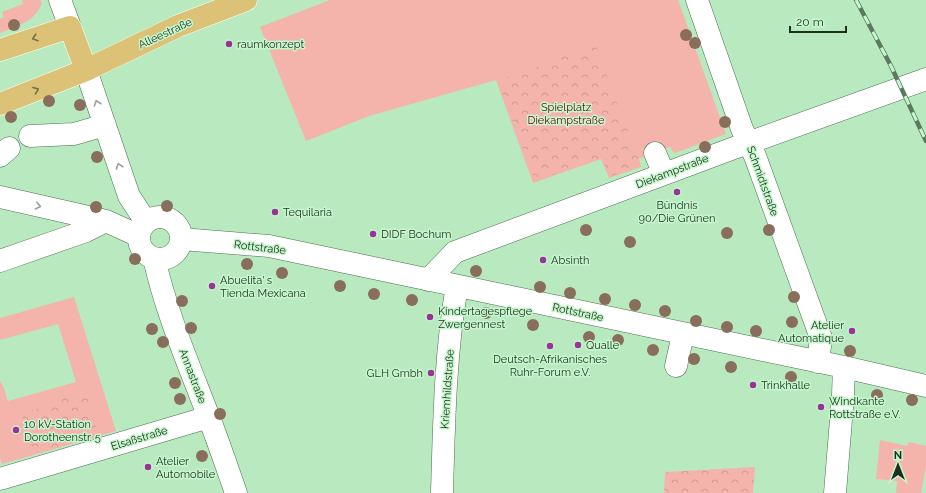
<svg xmlns="http://www.w3.org/2000/svg" width="926" height="493" viewBox="0 0 926 493" font-family="Raleway,sans-serif">
	<style>
		.grass { fill: #f4b4ab }
		.forest { fill: url(#forest-crowns) }
		.lines { fill: none; stroke-linecap: round; stroke-linejoin: round }
		.minor-casing { stroke: #47724d; stroke-width: 23 }
		.major-casing { stroke: #fff; stroke-width: 23 }
		.minor { stroke: #fff; stroke-width: 22 }
		.major { stroke: #dcc276; stroke-width: 22 }
		.rail-casing { stroke: #5b795f; stroke-width: 4.5 }
		.rail { stroke: #c6f7cc; stroke-width: 3; stroke-dasharray: 9; stroke-linecap: butt }
		.tree { fill: #896f5b }
		.oneway { stroke: #737146 }
		.oneway2 { stroke: #99a19a }
		.poi-dot { fill: #983398; stroke: #c6f7cc; stroke-width: 1.5 }
		.labels { text-anchor: middle; stroke-width: 3; stroke-linejoin: round; paint-order: stroke }
		.street-label { font-size: 11px; fill: #1d2f1f; stroke: #c6f7cc }
		.poi-label { font-size: 11px; fill: #1d2f1f; stroke: #c6f7cc; text-anchor: start }
		.park-label { font-size: 11px; fill: #620b0a; stroke: #c6f7cc }
	</style>
	<defs>
		<pattern id="forest-crowns" width="20" height="18" patternUnits="userSpaceOnUse"><rect width="20" height="18" fill="#f4b4ab"/><path d="M2 6a3 3 0 1 1 6 0M12 15a3 3 0 1 1 6 0" fill="none" stroke="#d19b93"/></pattern>
	</defs>
	<rect width="100%" height="100%" fill="#b9e9bf"/>
	<path class="grass" d="M22,0H40L42,3C35,22 17,26 0,33V19L4,17L2,12L23,4Z
		M330,0H678L726,134L675,153H674L670,147L639,159L641,167L609,178L601,159L533,183L496,80L369,116L306,141L260,27Z
		M74,297L116,431L2,464L0,459V381L3,386L8,401L76,382L58,324L0,340V318Z
		M880,440L907,446L909,442L926,446V466L921,493H896L897,481L876,479Z"/>
	<path class="forest" d="M595,44L641,166L609,177L602,158L535,181L497,80L518,74Z
		M87,391L99,436L34,454L21,413L36,409L49,403Z
		M755,467L753,493H664L665,472Z"/>
	<g class="lines">
		<g class="minor-casing">
			<path id="minor" d="M60,0L70,27
				M697,0L742,129L755,156L821,338L818,362
				M86,70L129,196L146,222
				M30,136L74,134L105,125
				M655,153L664,174
				M0,156L9,148
				M0,197L106,221L139,236
				M139 238a21 21 0 1 1 42 0a21 21 0 1 1-42 0Z
				M181,239L269,246L844,367L926,386
				M154,258C166,312 188,363 208,415C218,441 227,467 236,493
				M0,261L86,231L106,221
				M428,280L455,252L734,148L926,79
				M676,366L683,334
				M0,479L209,417
				M442,493C444,424 445,354 457,286
				M835,493L843,395L844,367"/>
		</g>
		<g class="major-casing">
			<path id="major" d="M0,50L70,27L86,70
				M0,104L86,70L178,26L246,0"/>
		</g>
		<use href="#minor" class="minor"/>
		<use href="#major" class="major"/>
		<g class="rail-casing">
			<path id="rail" d="M856,0L891,66L926,141"/>
		</g>
		<use href="#rail" class="rail"/>
	</g>
	<g class="tree">
		<circle cx="14" cy="25" r="6"/>
		<circle cx="686" cy="35" r="6"/>
		<circle cx="695" cy="43" r="6"/>
		<circle cx="49" cy="101" r="6"/>
		<circle cx="80" cy="105" r="6"/>
		<circle cx="11" cy="117" r="6"/>
		<circle cx="725" cy="122" r="6"/>
		<circle cx="705" cy="147" r="6"/>
		<circle cx="97" cy="157" r="6"/>
		<circle cx="167" cy="206" r="6"/>
		<circle cx="96" cy="207" r="6"/>
		<circle cx="586" cy="230" r="6"/>
		<circle cx="769" cy="230" r="6"/>
		<circle cx="727" cy="233" r="6"/>
		<circle cx="630" cy="242" r="6"/>
		<circle cx="135" cy="259" r="6"/>
		<circle cx="247" cy="264" r="6"/>
		<circle cx="476" cy="271" r="6"/>
		<circle cx="282" cy="273" r="6"/>
		<circle cx="340" cy="286" r="6"/>
		<circle cx="540" cy="287" r="6"/>
		<circle cx="570" cy="293" r="6"/>
		<circle cx="374" cy="294" r="6"/>
		<circle cx="794" cy="297" r="6"/>
		<circle cx="605" cy="299" r="6"/>
		<circle cx="412" cy="300" r="6"/>
		<circle cx="182" cy="301" r="6"/>
		<circle cx="635" cy="305" r="6"/>
		<circle cx="665" cy="311" r="6"/>
		<circle cx="486" cy="313" r="6"/>
		<circle cx="696" cy="321" r="6"/>
		<circle cx="792" cy="322" r="6"/>
		<circle cx="533" cy="325" r="6"/>
		<circle cx="727" cy="327" r="6"/>
		<circle cx="191" cy="328" r="6"/>
		<circle cx="152" cy="329" r="6"/>
		<circle cx="756" cy="331" r="6"/>
		<circle cx="589" cy="337" r="6"/>
		<circle cx="618" cy="340" r="6"/>
		<circle cx="163" cy="342" r="6"/>
		<circle cx="653" cy="350" r="6"/>
		<circle cx="850" cy="351" r="6"/>
		<circle cx="694" cy="359" r="6"/>
		<circle cx="731" cy="367" r="6"/>
		<circle cx="791" cy="377" r="6"/>
		<circle cx="175" cy="383" r="6"/>
		<circle cx="877" cy="395" r="6"/>
		<circle cx="180" cy="399" r="6"/>
		<circle cx="912" cy="400" r="6"/>
		<circle cx="220" cy="414" r="6"/>
		<circle cx="202" cy="456" r="6"/>
	</g>
	<defs><path id="oneway-chevron" d="M-2-3.5L2.5 0L-2 3.5" fill="none" stroke-width="1.6" stroke-linecap="round" stroke-linejoin="round"/></defs>
	<g class="oneway">
		<use href="#oneway-chevron" transform="translate(35 38) rotate(162)"/>
		<use href="#oneway-chevron" transform="translate(36 90) rotate(-21)"/>
	</g>
	<g class="oneway2">
		<use href="#oneway-chevron" transform="translate(97 103) rotate(-109)"/>
		<use href="#oneway-chevron" transform="translate(119 166) rotate(-109)"/>
		<use href="#oneway-chevron" transform="translate(38 206) rotate(13)"/>
	</g>
	<g class="poi-dot">
		<circle cx="229" cy="44" r="4"/>
		<circle cx="677" cy="192" r="4"/>
		<circle cx="275" cy="212" r="4"/>
		<circle cx="373" cy="234" r="4"/>
		<circle cx="543" cy="260" r="4"/>
		<circle cx="212" cy="286" r="4"/>
		<circle cx="430" cy="317" r="4"/>
		<circle cx="852" cy="331" r="4"/>
		<circle cx="578" cy="345" r="4"/>
		<circle cx="550" cy="346" r="4"/>
		<circle cx="431" cy="373" r="4"/>
		<circle cx="753" cy="385" r="4"/>
		<circle cx="821" cy="407" r="4"/>
		<circle cx="16" cy="430" r="4"/>
		<circle cx="148" cy="467" r="4"/>
	</g>
	<g class="labels">
		<g class="street-label">
			<text transform="translate(165 33) rotate(-25)" y="4">Alleestraße</text>
			<text transform="translate(672 171) rotate(-21)" y="4">Diekampstraße</text>
			<text transform="translate(763 181) rotate(70)" y="4">Schmidtstraße</text>
			<text transform="translate(260 247) rotate(7)" y="4">Rottstraße</text>
			<text transform="translate(578 312) rotate(12)" y="4">Rottstraße</text>
			<text transform="translate(193 376) rotate(69)" y="4">Annastraße</text>
			<text transform="translate(447 389) rotate(-86)" y="4">Kriemhildstraße</text>
			<text transform="translate(139 438) rotate(-17)" y="4">Elsaßstraße</text>
		</g>
		<g class="poi-label">
			<text x="237" y="48">raumkonzept</text>
			<text x="677" y="209" text-anchor="middle">Bündnis<tspan x="677" dy="13">90/Die Grünen</tspan></text>
			<text x="283" y="216">Tequilaria</text>
			<text x="381" y="238">DIDF Bochum</text>
			<text x="551" y="264">Absinth</text>
			<text x="220" y="284">Abuelita' s<tspan x="220" dy="13">Tienda Mexicana</tspan></text>
			<text x="438" y="315">Kindertagespflege<tspan x="438" dy="13">Zwergennest</tspan></text>
			<text x="844" y="329" text-anchor="end">Atelier<tspan x="844" dy="13">Automatique</tspan></text>
			<text x="586" y="349">Qualle</text>
			<text x="550" y="363" text-anchor="middle">Deutsch-Afrikanisches<tspan x="550" dy="13">Ruhr-Forum e.V.</tspan></text>
			<text x="423" y="377" text-anchor="end">GLH Gmbh</text>
			<text x="761" y="389">Trinkhalle</text>
			<text x="829" y="405">Windkante<tspan x="829" dy="13">Rottstraße e.V.</tspan></text>
			<text x="24" y="428">10 kV-Station<tspan x="24" dy="13">Dorotheenstr. 5</tspan></text>
			<text x="156" y="465">Atelier<tspan x="156" dy="13">Automobile</tspan></text>
		</g>
		<g class="park-label">
			<text x="566" y="111">Spielplatz<tspan x="566" dy="13">Diekampstraße</tspan></text>
		</g>
	</g>
	<g transform="translate(898 465)" stroke="#c6f7cc" stroke-width="3" paint-order="stroke">
	<path d="M0-3L7 15L0 10L-7 15Z" fill="#1d2f1f"/>
	<text y="-6" font-size="11" font-weight="bold" text-anchor="middle" fill="#1d2f1f">N</text>
	</g>
	<path d="M790 26v6h56v-6" fill="none" stroke="#1d2f1f" stroke-width="2"/>
	<text x="796" y="26" font-size="12" fill="#1d2f1f" stroke="#c6f7cc" stroke-width="3" paint-order="stroke">20 m</text>
</svg>
